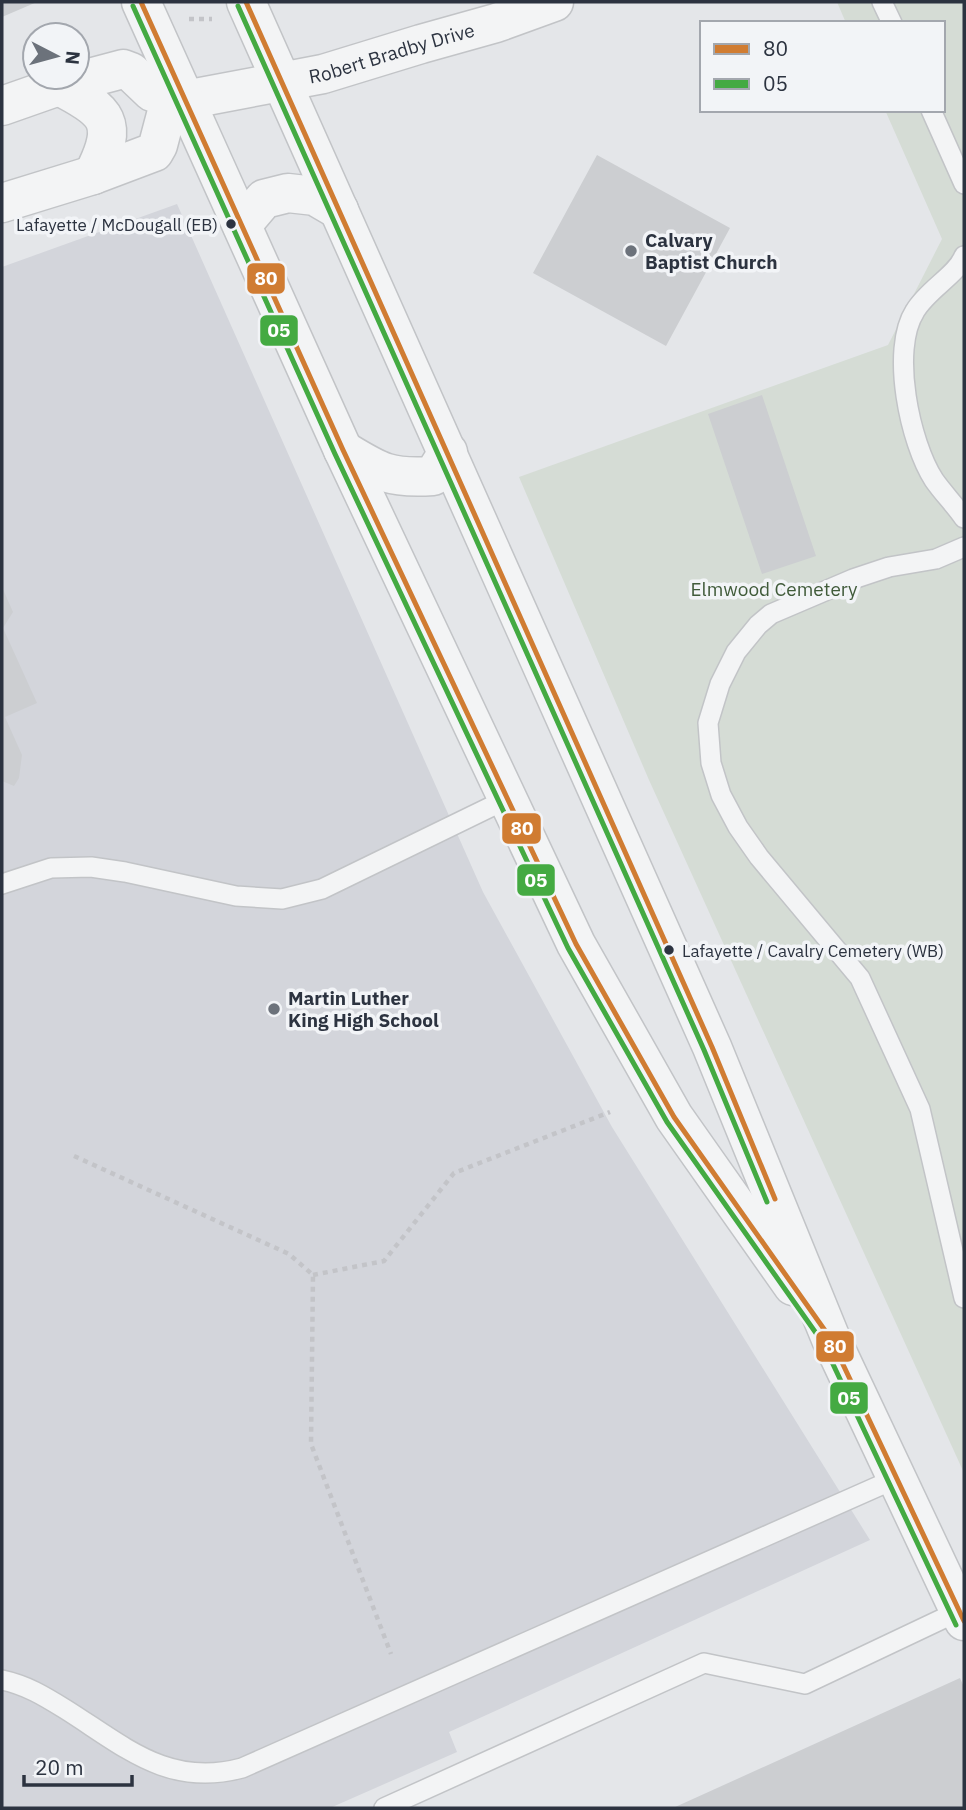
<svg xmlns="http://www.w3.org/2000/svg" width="966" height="1810" viewBox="0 0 966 1810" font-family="'IBM Plex Sans',sans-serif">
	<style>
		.built { fill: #d3d5db }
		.green { fill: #d5dcd5 }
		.building { fill: #ccced1 }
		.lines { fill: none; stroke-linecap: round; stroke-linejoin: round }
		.service-casing { stroke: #c2c4c7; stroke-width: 22 }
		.tertiary-casing { stroke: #c2c4c7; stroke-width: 41 }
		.path { stroke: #c3c4c8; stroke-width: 4.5; stroke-dasharray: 5 5; stroke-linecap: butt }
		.service { stroke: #f3f4f5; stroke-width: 19 }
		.tertiary { stroke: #f3f4f5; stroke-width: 38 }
		.bus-1-casing { stroke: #f2f4f7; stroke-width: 10 }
		.bus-2-casing { stroke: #f2f4f7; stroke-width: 10 }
		.bus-1 { stroke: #d07c32; stroke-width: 5 }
		.bus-2 { stroke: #44aa42; stroke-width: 5 }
		.bus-dot { fill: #2c3340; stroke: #f2f4f7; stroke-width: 2.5 }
		.poi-dot { fill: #6c727b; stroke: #f2f4f7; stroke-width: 2.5 }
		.labels { text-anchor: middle; stroke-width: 7; stroke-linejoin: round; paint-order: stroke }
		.bus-label { font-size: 17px; fill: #2c3340; stroke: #f2f4f7; text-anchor: end }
		.street-label { font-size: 19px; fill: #2c3340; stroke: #f2f4f7 }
		.poi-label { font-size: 19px; font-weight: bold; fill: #2c3340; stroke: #f2f4f7; text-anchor: start }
		.park-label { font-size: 19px; fill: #405b3a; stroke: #f2f4f7 }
		.line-badge { stroke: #f2f4f7; stroke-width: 2.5 }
		.badge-label { font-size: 19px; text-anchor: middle; font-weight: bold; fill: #fff }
	</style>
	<rect width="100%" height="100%" fill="#e4e6e9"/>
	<path class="built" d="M177,204L483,892L612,1127L870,1540L449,1732L457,1752L330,1808H2V267Z"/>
	<path class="green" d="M837,2H964V1473L649,780L519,477L888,345L942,239L885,110H943V23H846Z"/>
	<path class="building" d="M2,2H37L2,17Z
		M597,155L730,228L666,346L533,273Z
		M762,395L816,556L762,574L708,414Z
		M2,587L13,612L3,628L37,703L5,717L22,755L19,778L14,786L2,781Z
		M960,1678L964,1687V1808H673Z"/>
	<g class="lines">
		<g class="service-casing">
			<path id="service" d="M882,2L892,23
				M931,110L964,184
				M964,256C957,275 928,289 915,311C890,350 910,443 934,480C943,493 955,505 964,518
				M964,547L936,559L889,567L853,579L771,614L758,625L736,652L720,684L708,723L711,763L721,795L738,827L759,857L860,978L920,1109L964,1298
				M2,884L51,868L91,867L125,872L236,896L282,899L322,889L507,799
				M2,1680C26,1685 44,1696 65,1709C124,1746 168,1788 242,1768L897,1478
				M384,1808L704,1663L805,1684L959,1611"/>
		</g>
		<g class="tertiary-casing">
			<g id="tertiary">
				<path d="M141,2L343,450L576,944L674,1117L793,1286"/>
				<path d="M246,2L712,1047L831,1339L964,1621"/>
				<path d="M59,86C108,111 120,122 93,175"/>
				<path id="s1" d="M185,100L323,74L421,44L496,23L554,2"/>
				<path d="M2,106L59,86L123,69L131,72L152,92L185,100L167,111L158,145L154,152L93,175L2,203"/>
				<path d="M242,225L264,199L288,193L315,196L339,210"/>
				<path d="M343,450C379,472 389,479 433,476L448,452"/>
			</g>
		</g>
		<path class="path" d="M189,19H212
			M74,1156L289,1254L313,1275L311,1444L391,1654
			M313,1275L384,1261L454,1173L610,1112"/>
		<use href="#service" class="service"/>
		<use href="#tertiary" class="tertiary"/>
		<g class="bus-1-casing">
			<path id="bus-1" d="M141,2L343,450L576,944L674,1117L831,1339L964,1621
				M246,2L712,1047L775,1199"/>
		</g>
		<g class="bus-2-casing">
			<path id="bus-2" d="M133,6L335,454L568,948L667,1122L823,1343L956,1625
				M238,6L704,1050L767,1202"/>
		</g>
		<use href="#bus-1" class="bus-1"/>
		<use href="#bus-2" class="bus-2"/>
	</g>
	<g class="bus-dot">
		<circle cx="231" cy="224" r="6"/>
		<circle cx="669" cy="950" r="6"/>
	</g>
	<g class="poi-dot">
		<circle cx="631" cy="251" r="7"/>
		<circle cx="274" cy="1009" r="7"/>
	</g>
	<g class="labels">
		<g class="bus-label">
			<text x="218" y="231">Lafayette / McDougall (EB)</text>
			<text x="682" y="957" text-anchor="start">Lafayette / Cavalry Cemetery (WB)</text>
		</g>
		<g class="street-label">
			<text dy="7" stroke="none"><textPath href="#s1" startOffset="212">Robert Bradby Drive</textPath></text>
		</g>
		<g class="poi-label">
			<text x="645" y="247">Calvary<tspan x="645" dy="22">Baptist Church</tspan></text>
			<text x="288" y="1005">Martin Luther<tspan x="288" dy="22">King High School</tspan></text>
		</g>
		<g class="park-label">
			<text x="774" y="596">Elmwood Cemetery</text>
		</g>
	</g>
	<g class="line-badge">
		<rect x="246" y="262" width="40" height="33" rx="7" fill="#d07c32"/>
		<rect x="259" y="314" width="40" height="33" rx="7" fill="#44aa42"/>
		<rect x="501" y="812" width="41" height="33" rx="7" fill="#d07c32"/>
		<rect x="516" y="863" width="40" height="34" rx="7" fill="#44aa42"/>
		<rect x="815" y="1330" width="40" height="33" rx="7" fill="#d07c32"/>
		<rect x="829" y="1381" width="40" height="34" rx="7" fill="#44aa42"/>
	</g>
	<g class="badge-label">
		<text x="266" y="285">80</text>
		<text x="279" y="337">05</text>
		<text x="522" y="835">80</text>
		<text x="536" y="887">05</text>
		<text x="835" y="1353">80</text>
		<text x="849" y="1405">05</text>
	</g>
	<rect width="966" height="1810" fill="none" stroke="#2c3340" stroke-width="7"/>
	<rect x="700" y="21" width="245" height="91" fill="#f2f4f7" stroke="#a3a7ae" stroke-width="2"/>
	<rect x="714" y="44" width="35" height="10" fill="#d07c32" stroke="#a3a7ae" stroke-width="2"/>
	<text x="763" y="56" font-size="21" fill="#2c3340">80</text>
	<rect x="714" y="79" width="35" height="10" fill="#44aa42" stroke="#a3a7ae" stroke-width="2"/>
	<text x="763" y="91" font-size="21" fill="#2c3340">05</text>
	<g transform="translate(56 56) rotate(96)"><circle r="33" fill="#f2f4f7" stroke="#a3a7ae" stroke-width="2"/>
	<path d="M0-5L12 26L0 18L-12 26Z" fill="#6c727b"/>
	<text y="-10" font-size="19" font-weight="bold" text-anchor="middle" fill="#2c3340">N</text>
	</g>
	<path d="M24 1775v10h108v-10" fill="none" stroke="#2c3340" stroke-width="3.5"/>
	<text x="35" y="1775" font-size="21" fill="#2c3340" stroke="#f2f4f7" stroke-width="5" paint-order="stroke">20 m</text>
</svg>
